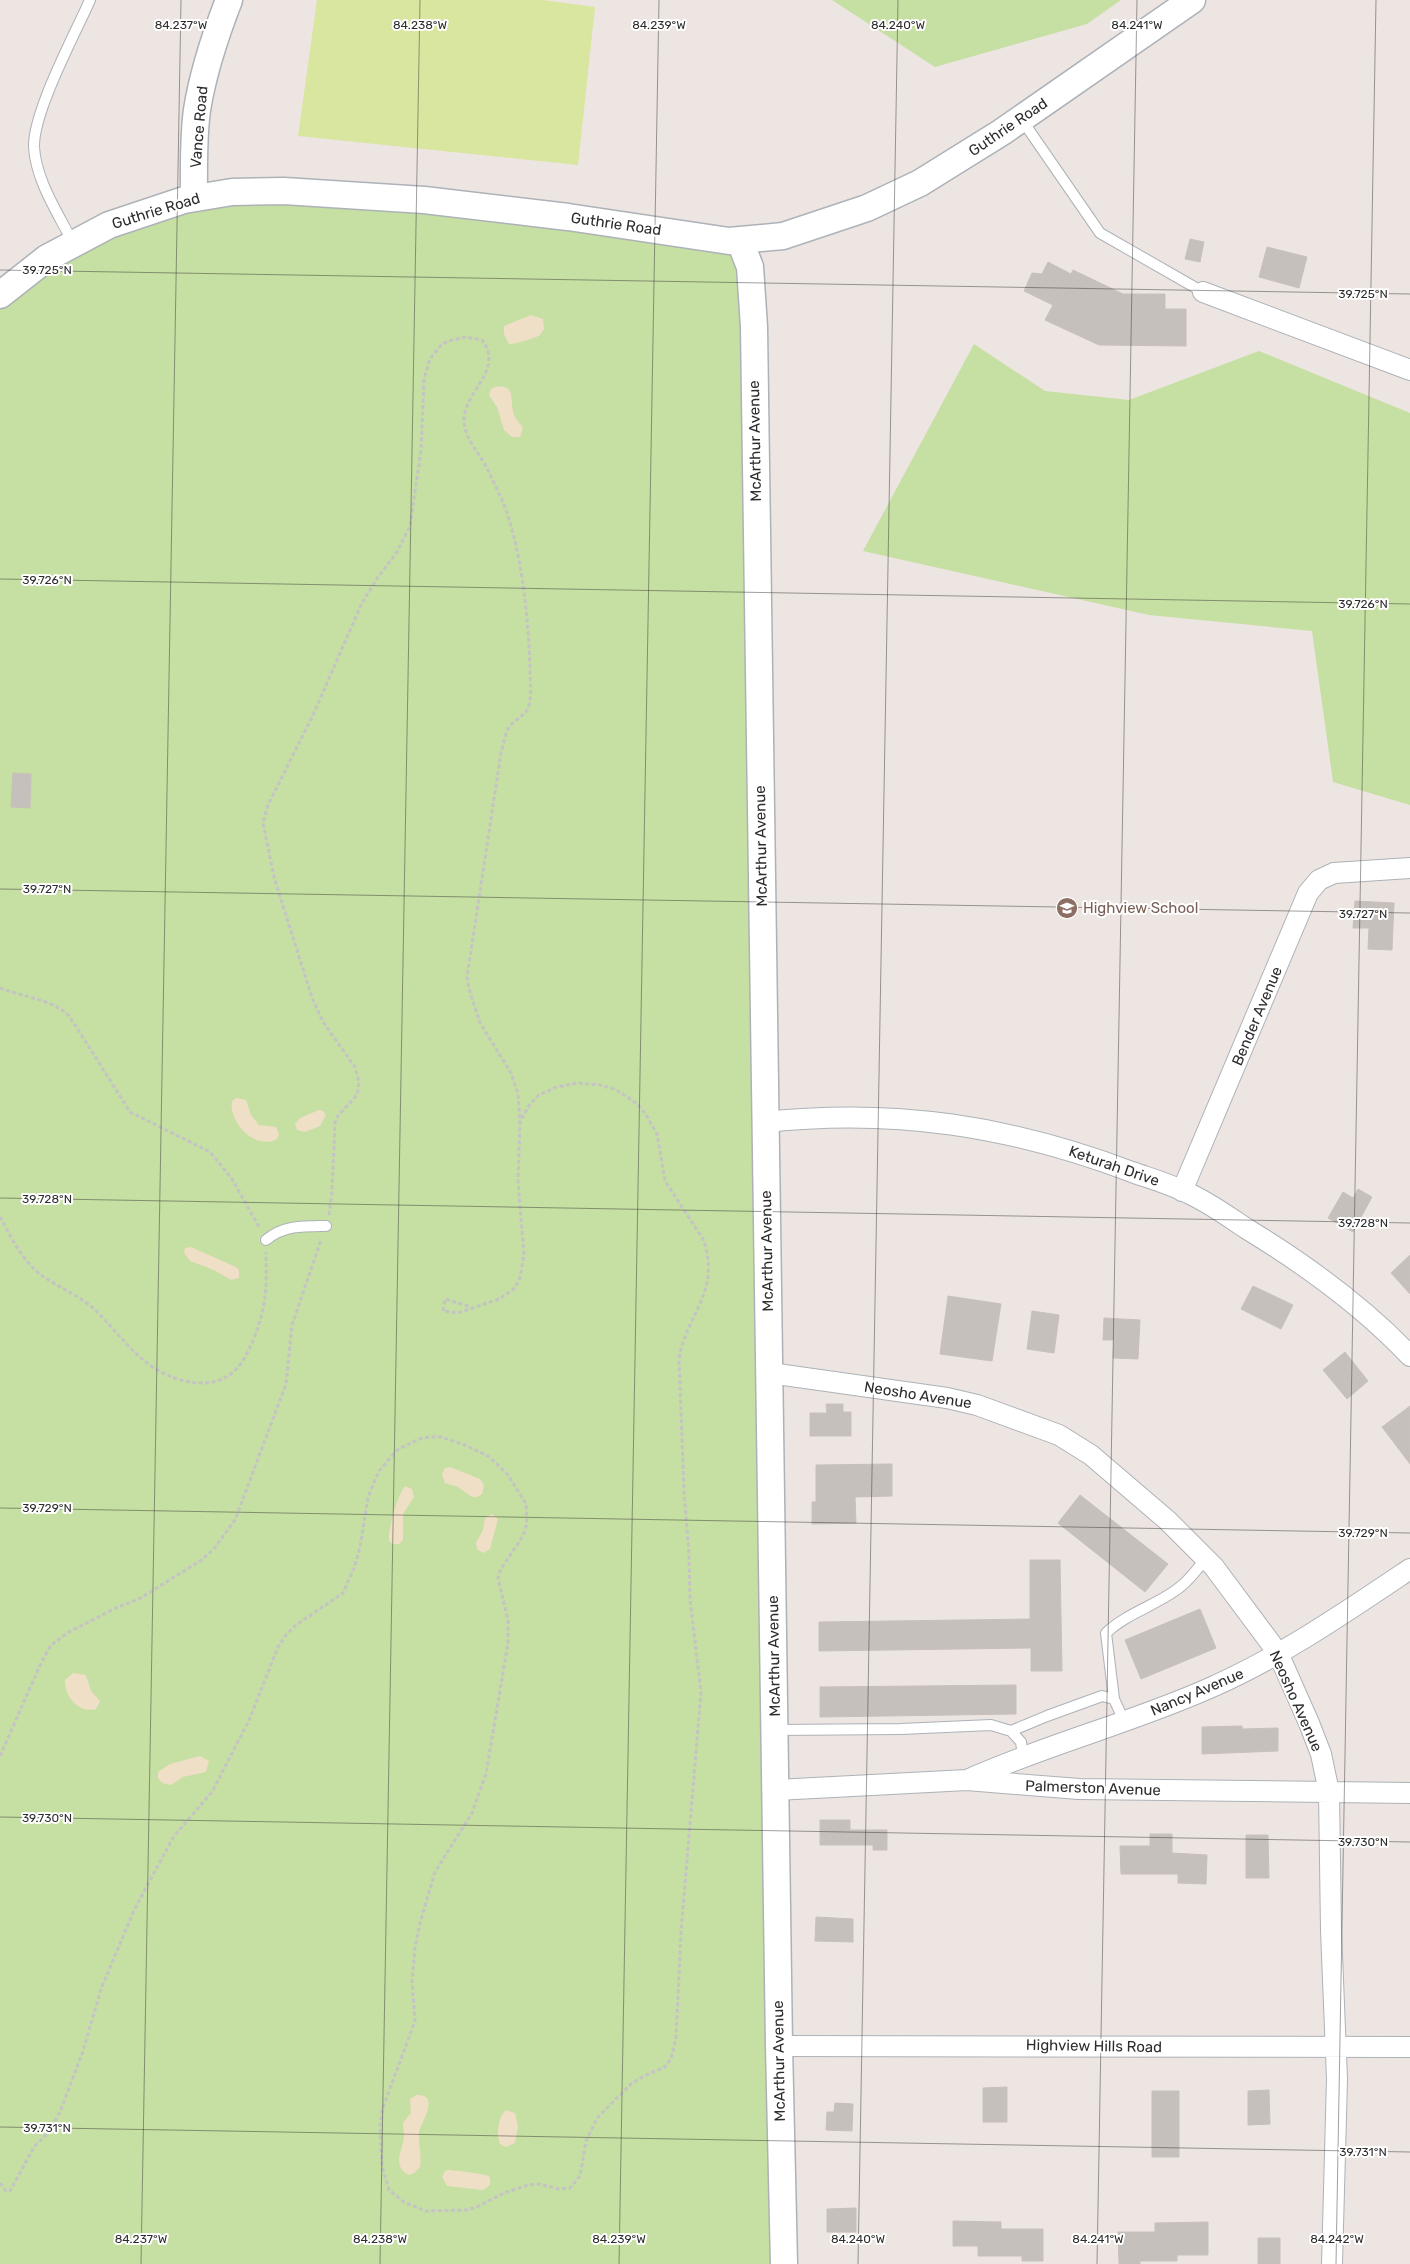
<svg xmlns="http://www.w3.org/2000/svg" width="1410" height="2264" viewBox="0 0 1410 2264" font-family="Rubik,sans-serif">
	<style>
		.green { fill: #c6dfa2 }
		.sand { fill: #efdfc7 }
		.pitch { fill: #d9e69f }
		.building { fill: #c6c0bc; stroke: #c9c0ba }
		.lines { fill: none; stroke-linecap: round; stroke-linejoin: round }
		.service-casing { stroke: #adb2b8; stroke-width: 12 }
		.minor-casing { stroke: #adb2b8; stroke-width: 22 }
		.tertiary-casing { stroke: #adb2b8; stroke-width: 29 }
		.path { stroke: #c4c4c4; stroke-width: 3; stroke-dasharray: 4 2.5; stroke-linecap: butt }
		.service { stroke: #fff; stroke-width: 10 }
		.minor { stroke: #fff; stroke-width: 20 }
		.tertiary { stroke: #fff; stroke-width: 26 }
		.ticks { fill: none; stroke: #2d2d2d; stroke-width: 1; stroke-opacity: 0.45 }
		.labels { text-anchor: middle; stroke-width: 4; stroke-linejoin: round; paint-order: stroke }
		.street-label { font-size: 15px; fill: #2d2d2d; stroke: #fff }
		.education-label { font-size: 15px; fill: #785e54; stroke: #fff; text-anchor: start }
		.ticks-label { font-size: 12px; text-anchor: middle; fill: #2d2d2d; stroke: #fff; stroke-width: 4; stroke-linejoin: round; paint-order: stroke }
	</style>
	<rect width="100%" height="100%" fill="#ede5e1"/>
	<path class="green" d="M832,0H1121L1087,24L935,67Z
		M232,192L740,241L784,2264H0V295L47,258Z
		M974,344L1045,391L1129,400L1259,351L1410,413V805L1333,782L1312,631L1149,615L863,551Z"/>
	<path class="sand" d="M531,315L543,319L544,329L540,335C536,338 513,345 509,344L504,334V326Z
		M495,387C516,384 510,399 513,411C514,418 520,423 523,428L520,437H512L504,430L497,407L489,395L491,389Z
		M236,1098L246,1100L251,1115L259,1125L276,1127L279,1134L277,1139C255,1151 228,1122 232,1101Z
		M319,1110L323,1111L326,1115L320,1126L305,1132L297,1130L295,1124L300,1118Z
		M191,1247L236,1267L239,1270V1278L231,1280L214,1270L190,1261L184,1253L185,1248Z
		M450,1467L480,1479L484,1485L482,1494L477,1497H472L458,1487L445,1483L442,1474L445,1468Z
		M405,1486L412,1489L414,1497L403,1514V1540L399,1544H393L389,1541C388,1529 397,1496 405,1486Z
		M492,1514L498,1519L490,1549L483,1553L477,1549L476,1543L483,1530L485,1518Z
		M73,1673L86,1675L91,1691L100,1701L96,1709C79,1714 64,1696 65,1680Z
		M200,1756L209,1761L206,1772L183,1777L171,1785L162,1783L158,1778V1772L170,1764Z
		M416,2095C442,2093 420,2124 419,2132C418,2144 422,2156 420,2167L414,2173L409,2175C391,2166 403,2150 404,2136C404,2132 403,2127 403,2123L411,2113L410,2099Z
		M506,2110L515,2113L518,2126L515,2143L506,2147L500,2144C496,2134 498,2117 506,2110Z
		M448,2170C454,2170 487,2174 490,2177V2185L483,2190L447,2186L442,2177L445,2171Z"/>
	<path class="pitch" d="M317,0H543L595,7L578,165L298,136Z"/>
	<path class="building" d="M1190,239L1204,242L1200,262L1185,259Z
		M1267,247L1307,257L1299,288L1259,277Z
		M1048,262L1071,274L1073,270L1123,294H1165V309H1186V346L1099,345L1045,320L1053,305L1024,291L1032,273L1042,274Z
		M13,773L31,774L30,808L11,807Z
		M1355,901L1394,903L1392,950L1368,949L1369,928H1353Z
		M1358,1189L1372,1197L1353,1232L1328,1218L1343,1192L1353,1198Z
		M1410,1255V1294L1391,1273Z
		M1253,1286L1293,1305L1281,1329L1241,1309Z
		M948,1296L1001,1304L992,1361L940,1354Z
		M1032,1311L1059,1315L1054,1353L1027,1349Z
		M1104,1318L1140,1320L1138,1359L1113,1358L1114,1340H1103Z
		M1345,1352L1368,1381L1347,1399L1323,1370Z
		M826,1404H843V1412H851V1436H810V1413H827Z
		M1410,1406V1464L1382,1427Z
		M892,1464V1496L855,1497L856,1523L812,1524V1502H816V1465Z
		M1080,1495L1168,1564L1145,1592L1058,1523Z
		M1030,1560H1060L1062,1671H1031V1648L819,1651V1622L1030,1619Z
		M1200,1609L1216,1648L1141,1679L1125,1640Z
		M1016,1685V1714L820,1717V1687Z
		M1242,1726V1729L1278,1728V1751L1202,1754V1727Z
		M820,1820H850V1830H887V1850H873V1845H820Z
		M1150,1834H1172V1853L1207,1855L1206,1884L1178,1883V1874H1121L1120,1846H1150Z
		M1246,1835H1268L1269,1878H1246Z
		M816,1917L853,1919V1942L815,1941Z
		M1007,2087V2122H983V2088Z
		M1269,2090L1270,2124L1248,2125V2091Z
		M1152,2091H1179V2157H1152Z
		M835,2103L853,2104L852,2131L826,2130L827,2112H834Z
		M856,2208V2232H827V2209Z
		M953,2221L1001,2222V2229H1043V2261H1022V2256H978V2246H953Z
		M1208,2222V2255H1177V2261H1140V2264H1119L1118,2232H1155V2223Z
		M1258,2238H1280V2264H1258Z"/>
	<g class="lines">
		<g class="service-casing">
			<path id="service" d="M1022,120L1100,233L1203,292
				M73,243C58,213 36,181 34,147C33,112 75,34 90,0
				M266,1240C284,1225 304,1226 326,1226
				M1114,1699L1106,1633C1126,1614 1154,1606 1176,1590C1188,1582 1197,1570 1205,1559
				M775,1730L901,1729L991,1725L1011,1731L1021,1742L1023,1756
				M1011,1731L1047,1716L1102,1696L1114,1699L1124,1721"/>
		</g>
		<g class="minor-casing">
			<path id="minor" d="M1203,292L1410,370
				M765,1122C895,1108 1010,1126 1132,1172C1152,1179 1173,1185 1192,1195C1211,1204 1229,1217 1247,1229C1306,1265 1362,1305 1410,1356
				M1182,1191L1308,893L1319,880L1334,873L1410,868
				M770,1373L947,1398L977,1405L1059,1435L1091,1455L1167,1520L1214,1567L1278,1653L1309,1723L1321,1754L1329,1792L1331,1930L1337,2079L1332,2264
				M967,1780C1047,1744 1132,1723 1212,1687C1282,1656 1346,1612 1410,1569
				M776,1790L967,1780L1079,1789L1410,1793
				M779,2046L1410,2047"/>
		</g>
		<g class="tertiary-casing">
			<path id="tertiary" d="M194,198C194,169 193,139 197,110C203,72 215,36 229,0
				M740,241L750,267L754,327L779,2046L784,2264
				M0,295L47,258L109,225L184,200L232,192L284,191L424,200L568,217L729,241L783,236L867,208L920,183L1002,132L1192,0"/>
		</g>
		<path class="path" d="M0,988C23,997 53,999 70,1017L130,1112L210,1152L232,1179L259,1227
			M329,1215L332,1191L335,1123L337,1117L357,1095L359,1082L355,1067L323,1022L312,998L274,877L263,823L268,805L313,715L362,603L378,577L397,552L410,526L421,451L424,379L430,359L441,345L448,341L466,337L482,340C505,369 464,392 464,420C464,438 479,453 487,468C492,479 498,491 503,502C522,551 528,615 530,667C530,680 532,693 529,705C527,715 515,719 509,727C505,734 503,745 501,753L467,977L469,989L480,1023L511,1073L518,1094L520,1121
			M0,1217C10,1235 20,1256 35,1270C53,1286 77,1293 95,1310C114,1328 129,1350 151,1366C172,1380 203,1390 226,1377C248,1366 262,1320 265,1297C267,1283 266,1267 266,1252
			M0,1756L41,1663L51,1645L69,1632L118,1607L139,1599L200,1561L213,1550L235,1520L286,1384L292,1325L321,1240
			M0,2183L6,2191H10L34,2147L48,2133L60,2112L83,2051L101,1989L134,1910L174,1836L212,1792L250,1718L278,1647L286,1635L296,1625L343,1593L354,1568L360,1547L368,1497L379,1471L397,1450L419,1439L429,1437H441L465,1445L488,1456L499,1466L508,1475L526,1504L527,1523L523,1536L501,1569L498,1578L508,1620V1643L486,1774L472,1813L435,1872L420,1923L415,1947L412,1982L415,2021L382,2110L380,2127L382,2166L389,2190L404,2202L425,2211L467,2210L477,2207L504,2193L528,2185L539,2184L559,2189L570,2188L580,2176L586,2141L597,2118L631,2084L644,2076L665,2067L671,2059L676,2038L681,1932L701,1692L690,1600L689,1556L684,1490L679,1359C686,1314 722,1291 703,1239L665,1181L657,1134L645,1113L636,1103L615,1089L600,1085L578,1083L556,1087L539,1095L530,1104L520,1122L518,1182L524,1255L520,1278L515,1288L499,1299L458,1313L443,1311L445,1299L471,1307"/>
		<use href="#service" class="service"/>
		<use href="#minor" class="minor"/>
		<use href="#tertiary" class="tertiary"/>
	</g>
	<path class="ticks" d="M0,270L1410,294M0,579L1410,604M0,889L1410,913M0,1198L1410,1223M0,1508L1410,1533M0,1817L1410,1842M0,2127L1410,2152M141,2264L181,0M380,2264L420,0M619,2264L659,0M858,2264L898,0M1097,2264L1137,0M1336,2264L1376,0"/>
	<defs>
		<g id="school-disc" transform="scale(1.125)"><circle r="9.5" fill="#8d6e63" stroke="#fff"/><path d="M0-5L7-2L0 1L-7-2ZM-4 1L0 2.5L4 1V4Q0 6-4 4Z" fill="#fff"/></g>
	</defs>
	<g fill-rule="evenodd">
		<use href="#school-disc" x="1067" y="908"/>
	</g>
	<g class="labels">
		<g class="street-label">
			<text transform="translate(199 127) rotate(-85)" y="5">Vance Road</text>
			<text transform="translate(1008 127) rotate(-34)" y="5">Guthrie Road</text>
			<text transform="translate(156 211) rotate(-17)" y="5">Guthrie Road</text>
			<text transform="translate(616 224) rotate(8)" y="5">Guthrie Road</text>
			<text transform="translate(755 441) rotate(-91)" y="5">McArthur Avenue</text>
			<text transform="translate(761 846) rotate(-91)" y="5">McArthur Avenue</text>
			<text transform="translate(1257 1016) rotate(-67)" y="5">Bender Avenue</text>
			<text transform="translate(1114 1166) rotate(19)" y="5">Keturah Drive</text>
			<text transform="translate(767 1251) rotate(-91)" y="5">McArthur Avenue</text>
			<text transform="translate(918 1395) rotate(9)" y="5">Neosho Avenue</text>
			<text transform="translate(774 1656) rotate(-91)" y="5">McArthur Avenue</text>
			<text transform="translate(1197 1692) rotate(-23)" y="5">Nancy Avenue</text>
			<text transform="translate(1296 1701) rotate(66)" y="5">Neosho Avenue</text>
			<text transform="translate(1093 1788) rotate(2)" y="5">Palmerston Avenue</text>
			<text transform="translate(1094 2046) rotate(1)" y="5">Highview Hills Road</text>
			<text transform="translate(779 2061) rotate(-91)" y="5">McArthur Avenue</text>
		</g>
		<g class="education-label">
			<text x="1083" y="913">Highview School</text>
		</g>
	</g>
	<g class="ticks-label">
		<text x="181" y="29">84.237°W</text>
		<text x="420" y="29">84.238°W</text>
		<text x="659" y="29">84.239°W</text>
		<text x="898" y="29">84.240°W</text>
		<text x="1137" y="29">84.241°W</text>
		<text x="47" y="274">39.725°N</text>
		<text x="1363" y="298">39.725°N</text>
		<text x="47" y="584">39.726°N</text>
		<text x="1363" y="608">39.726°N</text>
		<text x="47" y="893">39.727°N</text>
		<text x="1363" y="918">39.727°N</text>
		<text x="47" y="1203">39.728°N</text>
		<text x="1363" y="1227">39.728°N</text>
		<text x="47" y="1512">39.729°N</text>
		<text x="1363" y="1537">39.729°N</text>
		<text x="47" y="1822">39.730°N</text>
		<text x="1363" y="1846">39.730°N</text>
		<text x="47" y="2132">39.731°N</text>
		<text x="1363" y="2156">39.731°N</text>
		<text x="141" y="2243">84.237°W</text>
		<text x="380" y="2243">84.238°W</text>
		<text x="619" y="2243">84.239°W</text>
		<text x="858" y="2243">84.240°W</text>
		<text x="1098" y="2243">84.241°W</text>
		<text x="1337" y="2243">84.242°W</text>
	</g>
</svg>
